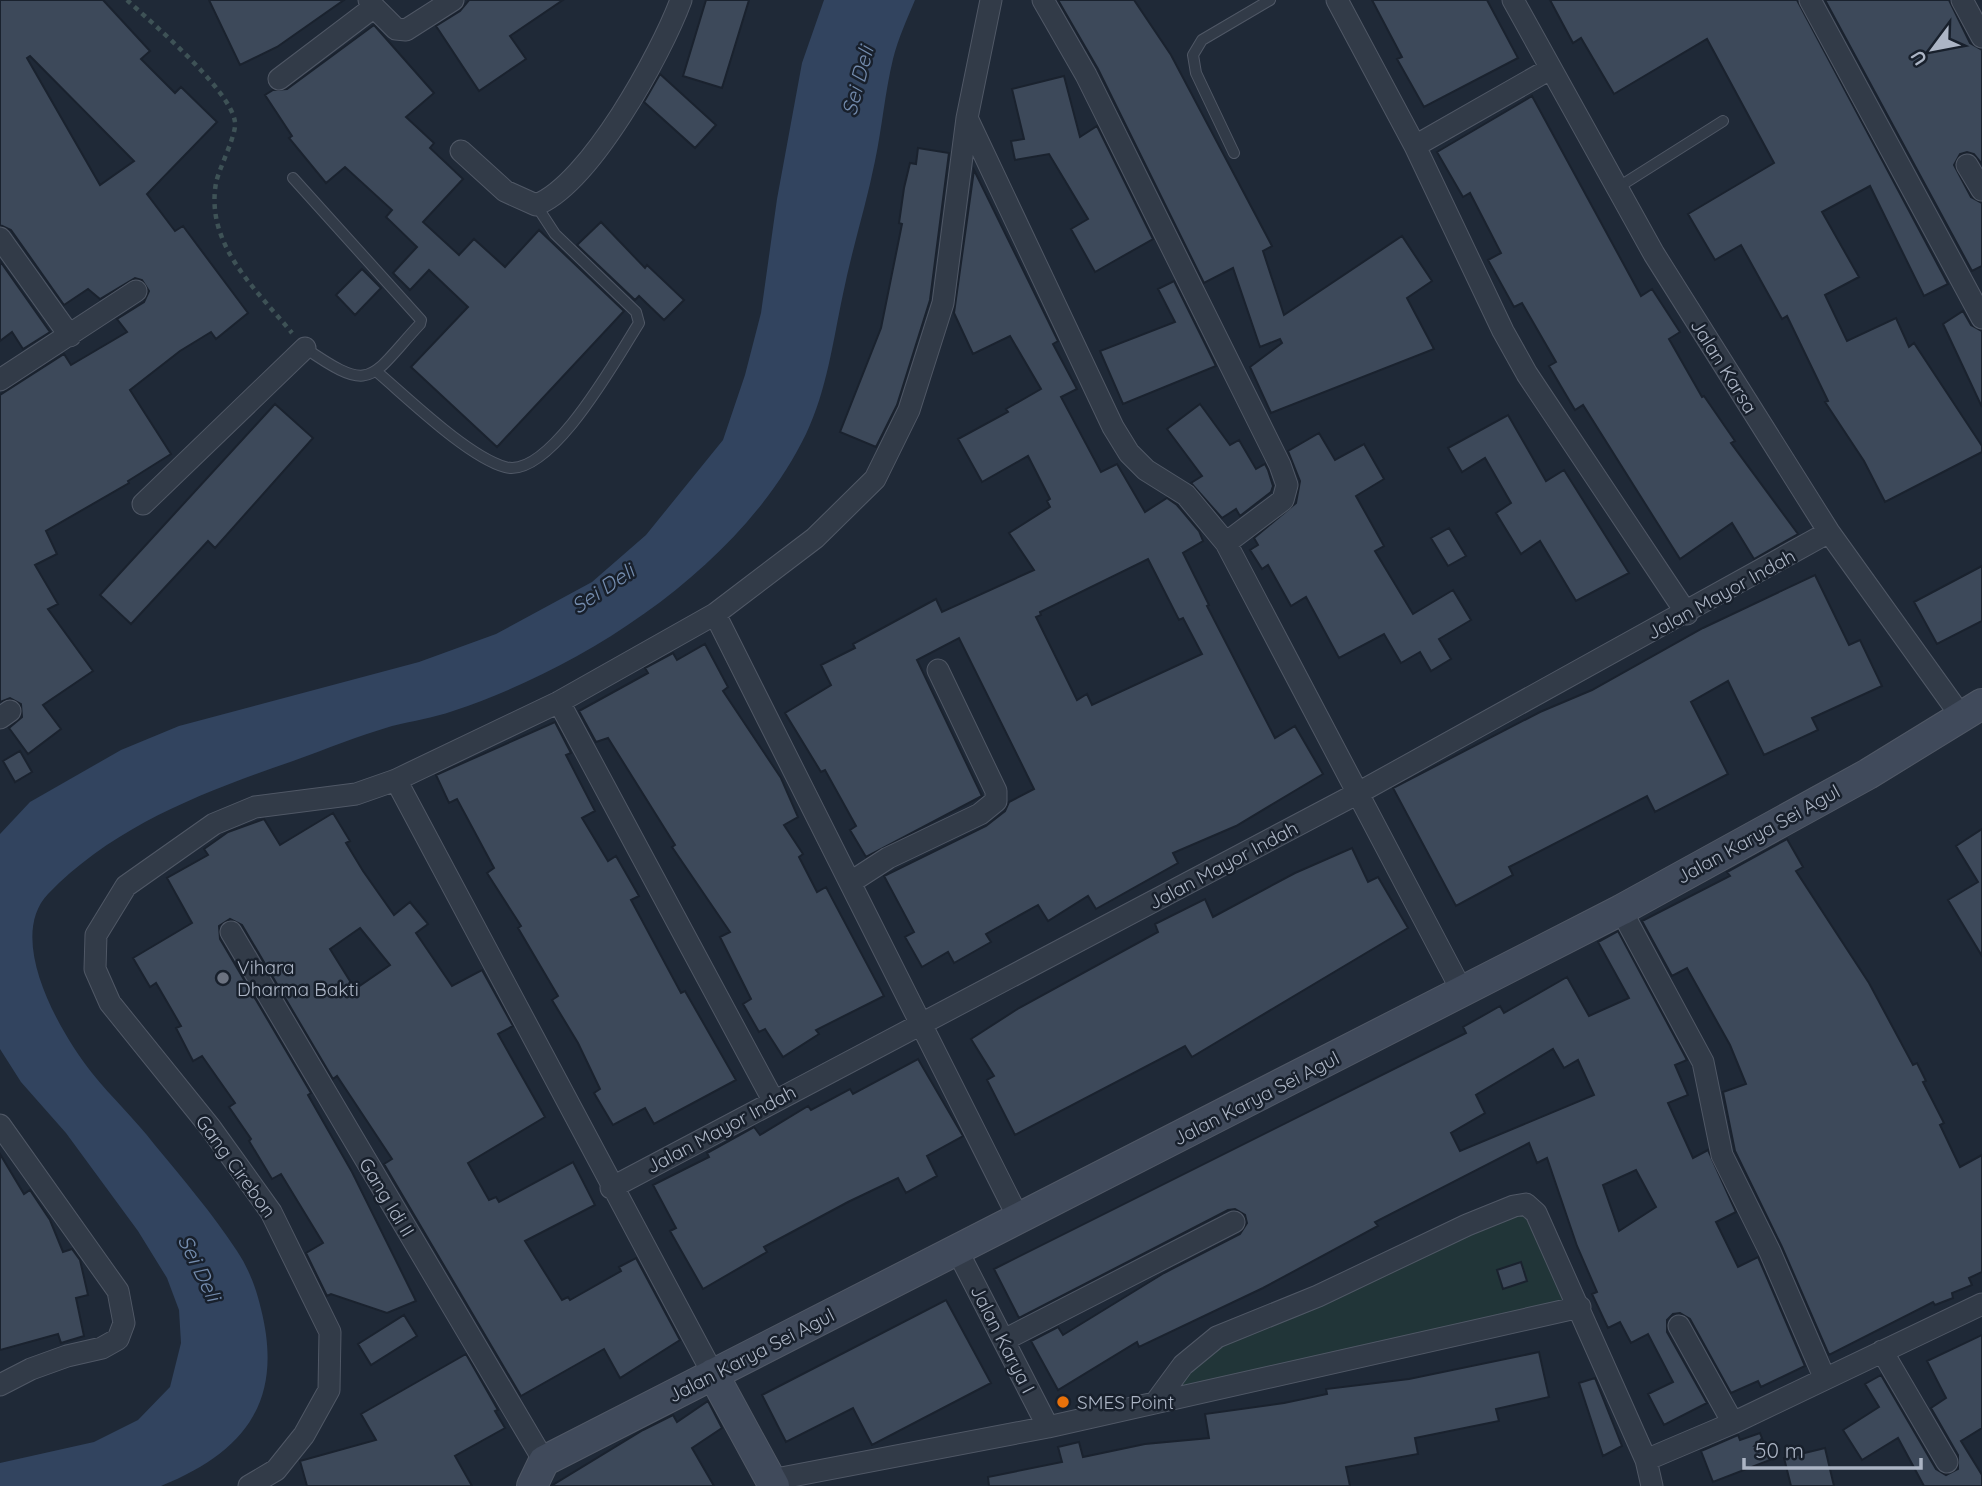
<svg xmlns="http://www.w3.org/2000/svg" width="1982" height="1486" viewBox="0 0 1982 1486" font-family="Quicksand,sans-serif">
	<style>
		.green { fill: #213538 }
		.water { fill: #32445f }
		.building { fill: #3d495a; stroke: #1a222e; stroke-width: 2; fill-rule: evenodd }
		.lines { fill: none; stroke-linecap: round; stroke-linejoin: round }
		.lane-casing { stroke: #505866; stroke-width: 12 }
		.street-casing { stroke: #505866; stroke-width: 23 }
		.secondary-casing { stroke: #505866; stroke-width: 32 }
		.path { stroke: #3e5256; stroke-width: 4.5; stroke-dasharray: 5 5; stroke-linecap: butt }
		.lane { stroke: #323b48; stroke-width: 10 }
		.street { stroke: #323b48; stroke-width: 21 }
		.secondary { stroke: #404a5b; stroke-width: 30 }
		.worship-dot { fill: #6b7280; stroke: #18202c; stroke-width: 2.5 }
		.food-dot { fill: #e8710a; stroke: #18202c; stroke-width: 2.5 }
		.labels { text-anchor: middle; stroke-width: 5; stroke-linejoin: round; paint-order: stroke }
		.street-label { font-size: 19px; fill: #acb5c5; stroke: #18202c }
		.poi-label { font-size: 19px; fill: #acb5c5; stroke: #18202c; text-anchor: start }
		.water-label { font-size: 21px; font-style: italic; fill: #748cae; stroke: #18202c }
	</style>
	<rect width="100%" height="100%" fill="#1f2937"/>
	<path class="green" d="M1526,1206L1577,1305L1165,1394L1202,1350Z"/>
	<path class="water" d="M824,0H915C907,19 898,39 893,59C885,92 882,128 875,161C866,206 852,249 843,294C833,341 827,390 806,434C742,566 588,666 453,711C433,718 412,721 392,726C358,736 326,749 293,761C204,792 115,825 48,894C5,939 61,1034 92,1073C112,1098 135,1119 154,1144C182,1178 213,1214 237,1251C249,1269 256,1288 261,1309C284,1400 246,1452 161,1486H0V1463L94,1442L138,1420L170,1387L181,1343L179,1310L167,1278L138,1231L66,1133L21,1082L0,1049V834L30,802L121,750L179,726L419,662L496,634L592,582L646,535L723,440L745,375L761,313L777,199L802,63Z"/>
	<path class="building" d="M0,0H103L150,51L141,59L175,93L181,87L217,122L147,194L175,231L183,226L248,313L216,339L211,332L180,351L130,390L171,454L128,481L129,483L46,531L57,554L35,565L58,604L48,609L93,671L43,705L61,729L28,754L9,728L22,717L21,704L10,698L0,702V395L64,354L71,365L127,332L117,319L144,302L149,291L142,280L135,278L100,299L88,289L64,305L11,230L0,225ZM30,56L134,161L100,185L27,58Z
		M209,0H344L277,47L240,65Z
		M469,0H563L510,36L526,59L479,91L436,26L460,11Z
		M706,0H749L722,88L683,76Z
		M1058,0H1134L1171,55L1272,246L1263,251L1284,315L1402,236L1432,281L1407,298L1434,349L1271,413L1250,367L1282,343L1280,339L1260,347L1233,268L1204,283L1098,69Z
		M1372,0H1487L1518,58L1424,107L1397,59L1402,57Z
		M1550,0H1797L1948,284L1924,296L1870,186L1822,212L1859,277L1825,295L1847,341L1896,318L1909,347L1914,343L1982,446V452L1885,502L1864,461L1825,402L1828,401L1787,316L1782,319L1741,245L1715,260L1688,214L1774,163L1707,39L1614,94L1581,38L1573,43Z
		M1825,0H1949L1970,43L1982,50V164L1974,154L1967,152L1960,154L1954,165L1971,197L1982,203V266L1972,271Z
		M374,25L434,93L406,117L434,143L430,148L463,179L423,222L459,255L474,239L505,267L539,230L624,311L497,447L411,367L468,307L429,270L410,290L393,273L417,247L386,217L392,210L345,167L326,183L289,138L292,136L265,95L273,90L287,89Z
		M660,74L716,125L695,148L644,102Z
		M1064,76L1080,137L1097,126L1153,239L1095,272L1071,229L1088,219L1049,154L1015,160L1011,141L1024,139L1012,89Z
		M1532,96L1641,296L1652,289L1680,332L1669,339L1702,397L1704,396L1735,441L1731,443L1798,534L1754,559L1732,523L1680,559L1583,405L1575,410L1549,366L1556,362L1522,303L1514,307L1488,260L1501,253L1470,193L1463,197L1437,152Z
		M918,148L949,153L930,300L897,405L876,447L840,432L881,328L902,224L899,223L904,188L910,163L916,164Z
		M974,170L1058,341L1053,344L1077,389L1061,397L1101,472L1117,464L1145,512L1167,498L1177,505L1199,531L1203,541L1183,553L1209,605L1207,606L1275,738L1295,726L1323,774L1236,826L1173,853L1178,863L1096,909L1088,896L1048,921L1038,905L986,934L991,942L954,963L948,952L922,967L905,937L914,932L884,876L986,826L1005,811L1009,802L1034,789L959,638L917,660L982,796L866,857L850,830L856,826L825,770L821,772L785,713L831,685L821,665L855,648L853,644L936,599L942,612L1034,570L1009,533L1050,507L1047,501L1050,499L1028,456L982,482L958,439L1008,412L1006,409L1041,389L1010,336L973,354L954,313ZM1148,559L1179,620L1183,618L1202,654L1092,705L1087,694L1077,700L1036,617L1041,615L1040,612Z
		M601,222L645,268L647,265L684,300L664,320L639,296L635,300L577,245Z
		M0,261L50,332L23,349L12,332L0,341Z
		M362,269L381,288L355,315L336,295Z
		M1174,281L1216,366L1123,404L1100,351L1175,322L1158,289Z
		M1963,311L1971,325L1982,331V407L1943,324Z
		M275,404L313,438L215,548L208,541L131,624L100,595Z
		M1200,404L1230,445L1239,440L1256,469L1265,464L1268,470L1273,486L1271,492L1240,516L1236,509L1222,518L1191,483L1202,476L1167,429Z
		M1508,415L1546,481L1564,470L1629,573L1576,601L1540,541L1521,554L1496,513L1511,503L1485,458L1462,472L1448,448Z
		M1319,433L1335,460L1364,444L1384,479L1356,496L1384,546L1375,551L1413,614L1453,590L1471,620L1439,639L1451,659L1431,671L1420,652L1401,663L1384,634L1339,658L1306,597L1291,606L1268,565L1262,569L1250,550L1258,545L1254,538L1296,503L1300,481L1288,451Z
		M1449,528L1466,556L1448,566L1431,538Z
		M1982,566V621L1937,644L1914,602Z
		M1815,575L1849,645L1860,640L1882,686L1812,718L1818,730L1764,755L1728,681L1691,702L1728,774L1655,812L1647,796L1509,867L1513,875L1456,906L1393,788L1540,712L1592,690L1703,628Z
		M705,644L728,687L723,691L781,778L798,817L784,825L803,854L799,857L817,892L826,887L884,996L816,1030L819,1034L783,1057L765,1029L759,1032L743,1004L751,999L720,937L730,932L672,847L675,845L608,738L596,742L579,711L648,673L645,668L673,653L677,660Z
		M555,722L571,753L566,755L595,811L582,818L608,861L616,856L639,896L631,900L681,993L685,991L736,1080L654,1124L645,1108L613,1125L594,1093L600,1089L578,1043L552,1000L558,996L518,928L521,926L487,873L494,868L457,799L449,803L436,775Z
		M20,751L32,772L15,782L3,761Z
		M333,813L350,841L346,843L363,871L394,915L410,902L428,924L416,933L452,986L482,970L513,1026L498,1034L545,1117L468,1163L489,1200L496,1197L499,1202L573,1162L595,1205L525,1241L562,1300L568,1297L570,1300L621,1271L619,1267L636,1258L680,1340L620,1378L604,1349L521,1396L384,1164L392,1159L337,1076L333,1079L242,925L230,919L219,926L220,939L311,1093L308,1095L352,1172L416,1301L387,1313L331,1294L327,1296L306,1253L323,1243L281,1174L272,1179L249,1141L251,1139L229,1107L235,1103L202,1056L193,1061L176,1028L181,1026L156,983L150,987L133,958L192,923L167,878L208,855L204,849L228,832L264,819L280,845ZM360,928L390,965L355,989L330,949Z
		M1982,829V956L1948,900L1978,882L1956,846Z
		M1787,839L1803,867L1796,871L1869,983L1913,1065L1917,1063L1926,1081L1923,1082L1944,1123L1940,1125L1960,1167L1982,1155V1272L1969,1278L1972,1285L1952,1293L1953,1298L1935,1305L1933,1302L1829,1355L1782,1247L1735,1151L1723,1092L1746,1084L1730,1045L1687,968L1672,976L1642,921L1730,876L1727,872Z
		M1352,848L1368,882L1378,877L1408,928L1192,1057L1185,1046L1015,1135L987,1080L994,1076L971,1039L1019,1008L1158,932L1155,924L1205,899L1213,917L1295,873Z
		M1618,931L1687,1060L1675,1065L1688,1095L1668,1103L1693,1158L1708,1150L1736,1212L1716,1222L1738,1267L1758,1257L1805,1366L1761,1387L1758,1381L1731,1393L1690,1319L1680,1313L1673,1314L1667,1320V1332L1707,1403L1664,1425L1648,1394L1673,1382L1648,1334L1631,1343L1620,1322L1608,1328L1592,1294L1597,1292L1577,1246L1547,1158L1537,1163L1529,1143L1375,1222L1378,1226L1263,1288L1139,1347L1137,1342L1058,1390L1031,1341L1058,1327L1063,1335L1164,1273L1240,1234L1247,1223L1245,1215L1235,1209L1228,1210L1019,1318L994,1269L1466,1033L1463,1027L1500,1006L1504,1013L1567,977L1589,1016L1629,998L1598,942ZM1553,1049L1564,1068L1578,1060L1594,1095L1460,1151L1451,1133L1485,1113L1476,1095ZM1636,1170L1656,1207L1619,1231L1603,1185Z
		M918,1059L963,1136L927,1156L937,1176L906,1193L898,1178L848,1202L764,1247L767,1252L703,1289L670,1231L676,1228L653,1185L709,1157L707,1153L754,1127L760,1135L808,1106L811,1110L850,1089L853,1094Z
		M0,1154L24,1194L30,1190L50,1220L63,1252L72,1249L80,1260L88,1295L76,1298L84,1336L61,1343L58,1334L0,1350Z
		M1521,1262L1527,1281L1503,1289L1497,1270Z
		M946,1300L991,1383L872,1445L853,1408L786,1442L762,1395Z
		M404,1315L417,1336L371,1365L358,1344Z
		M1982,1335V1428L1961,1441L1982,1475V1486H1924L1898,1438L1862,1460L1843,1430L1879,1407L1865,1384L1881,1375L1936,1469L1946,1475L1958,1469V1455L1931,1408L1946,1398L1927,1361Z
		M1539,1352L1549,1397L1496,1409L1499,1421L1415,1438L1418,1454L1346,1467L1350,1486H989L988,1477L1062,1462L1058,1447L1079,1442L1083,1457L1145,1444L1209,1438L1205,1414L1284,1403L1327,1394L1326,1389L1409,1379Z
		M466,1354L498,1410L495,1411L505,1428L455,1456L472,1486H307L300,1461L376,1440L361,1414Z
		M1595,1378L1622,1446L1603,1456L1579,1383Z
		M708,1401L722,1428L692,1448L714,1486H551L643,1430L673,1415L677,1422Z
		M1760,1433L1770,1460L1713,1482L1701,1451L1738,1435L1740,1440Z
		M1825,1448L1834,1486H1791L1784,1458Z"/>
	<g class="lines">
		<g class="lane-casing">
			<path id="lane" d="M1234,153L1196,73L1193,55L1202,40L1270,0
				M293,178L421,320L420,324C369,379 373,395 305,348
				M1617,188L1723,121
				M376,371C408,398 467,456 505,467C550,480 618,356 639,323L636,312L555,234L536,205"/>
		</g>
		<g class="street-casing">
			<path id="street" d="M1043,0L1086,75L1280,465L1287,485L1283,500L1226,543
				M1337,0L1415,146L1503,331L1527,374L1687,614
				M1513,0L1654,254L1829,532L1961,716
				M1810,0L1982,318
				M1962,0L1982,37
				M374,7L396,29L406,30L453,0
				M279,79L374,7L369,0
				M967,118L1113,427L1129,453L1146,470L1186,495L1226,543L1463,993
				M1415,146L1550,69
				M461,151L505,191L536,205C590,184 661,54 681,0
				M1967,165L1982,190
				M0,238L70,336
				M0,380L136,291
				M143,504L305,348
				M715,614L1019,1219
				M559,702L773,1100
				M0,718L10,711
				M396,780L713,1374
				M851,882L888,858L980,814L996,801V791L938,670
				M1621,910L1703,1062L1722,1155L1770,1252L1825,1379
				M231,932L544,1461
				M0,1125L118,1291L124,1323L118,1339L102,1348L67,1356L31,1369L0,1385
				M611,1188L1360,792L1829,532
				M957,1250L1048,1427
				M1679,1326L1733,1423
				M1004,1340L1234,1222
				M1882,1351L1947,1462
				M1155,1403L1183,1365L1217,1337L1318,1296L1467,1225L1514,1206L1526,1204L1536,1213L1646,1460L1652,1486
				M1646,1460L1733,1423L1982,1304
				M771,1480L1048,1427L1580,1307
				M249,1486L276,1470L304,1435L329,1390L330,1332L271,1212L210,1127L110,1003L95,969L96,935L126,886L214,824L255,807L356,794L396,780L559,702L715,614L815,538L875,479L909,410L943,303L967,118L991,0"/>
		</g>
		<g class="secondary-casing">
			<path id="secondary" d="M713,1374L774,1486
				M532,1486L544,1461L1621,910L1868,774L1982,704"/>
		</g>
		<path class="path" d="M127,0C152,23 231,90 235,122C237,134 219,168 216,183C205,245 256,289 292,333"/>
		<use href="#lane" class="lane"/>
		<use href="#street" class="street"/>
		<use href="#secondary" class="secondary"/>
	</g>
	<circle class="worship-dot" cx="223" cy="978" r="7"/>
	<circle class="food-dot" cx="1063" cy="1402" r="7"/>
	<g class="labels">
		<g class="street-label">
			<text transform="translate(1724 366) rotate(58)" y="7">Jalan Karsa</text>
			<text transform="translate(1721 594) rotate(-29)" y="7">Jalan Mayor Indah</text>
			<text transform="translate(1758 834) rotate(-29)" y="7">Jalan Karya Sei Agul</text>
			<text transform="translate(1223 865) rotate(-28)" y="7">Jalan Mayor Indah</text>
			<text transform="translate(1256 1098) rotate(-27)" y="7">Jalan Karya Sei Agul</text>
			<text transform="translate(721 1129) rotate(-28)" y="7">Jalan Mayor Indah</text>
			<text transform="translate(236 1166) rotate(54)" y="7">Gang Cirebon</text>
			<text transform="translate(387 1197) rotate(59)" y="7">Gang Idi II</text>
			<text transform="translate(1003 1339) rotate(63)" y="7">Jalan Karya I</text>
			<text transform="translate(751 1355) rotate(-27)" y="7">Jalan Karya Sei Agul</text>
		</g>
		<g class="poi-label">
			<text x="237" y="974">Vihara<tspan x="237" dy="22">Dharma Bakti</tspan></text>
			<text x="1077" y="1409">SMES Point</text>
		</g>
		<g class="water-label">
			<text transform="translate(858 81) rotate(-75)" y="7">Sei Deli</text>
			<text transform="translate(603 589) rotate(-34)" y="7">Sei Deli</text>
			<text transform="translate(199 1268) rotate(64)" y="7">Sei Deli</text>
		</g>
	</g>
	<g transform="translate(1933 49) rotate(238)" stroke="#18202c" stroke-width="5" paint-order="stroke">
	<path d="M0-5L12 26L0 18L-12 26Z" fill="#acb5c5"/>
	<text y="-10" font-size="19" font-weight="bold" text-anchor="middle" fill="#acb5c5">U</text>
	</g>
	<path d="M1744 1458v10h177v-10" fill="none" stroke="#acb5c5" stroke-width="3.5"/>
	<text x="1755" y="1458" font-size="21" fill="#acb5c5" stroke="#18202c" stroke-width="5" paint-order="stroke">50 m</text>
</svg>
